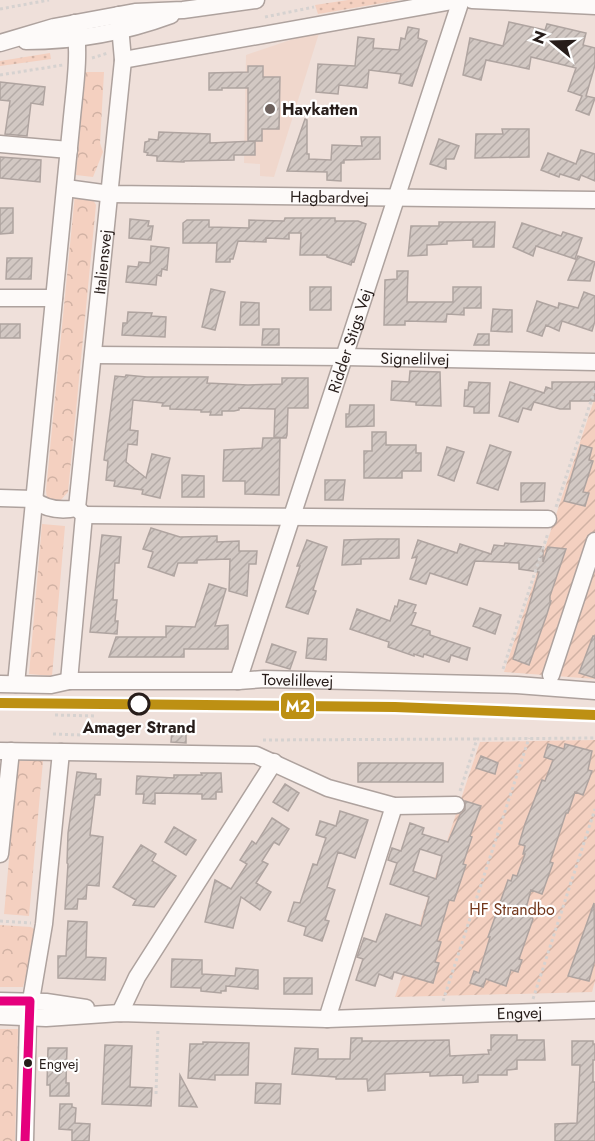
<svg xmlns="http://www.w3.org/2000/svg" width="595" height="1141" viewBox="0 0 595 1141" font-family="Jost,sans-serif">
	<style>
		.built { fill: #f0d7cc }
		.grass { fill: url(#grass-dots) }
		.park { fill: url(#park-crowns) }
		.garden { fill: url(#garden-furrows) }
		.building { fill: url(#building-hatch); stroke: #afa4a0; stroke-width: 1.5; fill-rule: evenodd }
		.lines { fill: none; stroke-linecap: round; stroke-linejoin: round }
		.minor-casing { stroke: #aea29e; stroke-width: 19 }
		.path { stroke: #d6d2d0; stroke-width: 3; stroke-dasharray: 3 3; stroke-linecap: butt }
		.minor { stroke: #fdfaf9; stroke-width: 16 }
		.bus-1-casing { stroke: #fff; stroke-width: 14 }
		.bus-1 { stroke: #e5007d; stroke-width: 9 }
		.metro-1-casing { stroke: #fff; stroke-width: 15 }
		.metro-1 { stroke: #bd9013; stroke-width: 10 }
		.poi-dot { fill: #6d615d; stroke: #fff; stroke-width: 2 }
		.stop-dot { fill: #fff; stroke: #271d1a; stroke-width: 3 }
		.bus-dot { fill: #271d1a; stroke: #fff; stroke-width: 2 }
		.labels { text-anchor: middle; stroke-width: 4.5; stroke-linejoin: round; paint-order: stroke }
		.bus-label { font-size: 14px; fill: #271d1a; stroke: #fff; text-anchor: start }
		.poi-label { font-size: 16px; font-weight: bold; fill: #271d1a; stroke: #fff; text-anchor: start }
		.street-label { font-size: 16px; fill: #271d1a; stroke: #fff }
		.stop-label { font-size: 16px; font-weight: bold; fill: #271d1a; stroke: #fff }
		.park-label { font-size: 16px; fill: #72361a; stroke: #fff }
		.line-badge { stroke: #fff; stroke-width: 2 }
		.badge-label { font-size: 16px; text-anchor: middle; font-weight: bold; fill: #fff }
	</style>
	<defs>
		<pattern id="grass-dots" width="8" height="8" patternUnits="userSpaceOnUse" patternTransform="scale(1.5)"><rect width="8" height="8" fill="#f4d0c0"/><path d="M2 2h.1M6 6h.1" fill="none" stroke="#d1b2a4" stroke-width="1.8" stroke-linecap="round"/></pattern>
		<pattern id="park-crowns" width="20" height="18" patternUnits="userSpaceOnUse" patternTransform="scale(1.5)"><rect width="20" height="18" fill="#f4d0c0"/><path d="M2 6a3 3 0 1 1 6 0M12 15a3 3 0 1 1 6 0" fill="none" stroke="#d1b2a4"/></pattern>
		<pattern id="garden-furrows" width="10" height="10" patternUnits="userSpaceOnUse" patternTransform="scale(1.5)"><rect width="10" height="10" fill="#f4d0c0"/><path d="M-1 1l2-2M0 10L10 0M9 11l2-2" fill="none" stroke="#d1b2a4"/></pattern>
		<pattern id="building-hatch" width="6" height="6" patternUnits="userSpaceOnUse" patternTransform="scale(1.5)"><rect width="6" height="6" fill="#d2c8c3"/><path d="M-1 1l2-2M0 6l6-6M5 7l2-2" fill="none" stroke="#b4aba7"/></pattern>
	</defs>
	<rect width="100%" height="100%" fill="#efe0da"/>
	<path class="built" d="M320,30L274,177L260,176V164L244,163L246,55Z"/>
	<path class="grass" d="M348,0H400L318,14L315,5Z
		M50,53L51,59L0,66V61Z"/>
	<path class="park" d="M85,72H104L100,143L103,152L93,177L76,175Z
		M75,194L91,196L96,205L68,492L59,502L47,499L46,490Z
		M42,524L65,526L52,676L29,674Z
		M18,761H43L29,916L4,914Z
		M0,925L31,927L38,932L23,987H0Z
		M0,1029H18L15,1141H0Z"/>
	<path class="garden" d="M595,397V679L504,672Z
		M595,740V981L592,992L395,997L480,742Z"/>
	<path class="building" d="M509,22L545,30L547,24L586,33L583,45L595,48V65L586,96L595,98L589,115L576,110L582,96L568,91L576,68L531,57L529,69L486,60L481,80L463,75L470,38L503,46Z
		M408,27L419,29L418,38L427,41L412,86L399,83L401,74L369,70L367,88L339,85L338,94L316,92L318,64L355,66L358,37L374,39L373,48L399,50L401,38L405,39Z
		M248,66H263V77H280L279,129H262V141H248V88H222V90H209V73L248,72Z
		M0,82L45,87L43,105L31,103L27,136L5,134L10,101L0,100Z
		M305,119L307,120V154H309V159L331,160L332,145L362,146L361,137H380V159L344,160V163H341V181L327,180V172L287,171Z
		M502,129H529V157L475,158L476,134H503Z
		M159,132L210,134V143L255,141V155H234V160L184,161V162L157,161V156L147,155L148,153L144,152L145,142L149,141V139L158,140Z
		M439,139L459,146L454,159H446V169L430,164Z
		M581,150L595,154V181L581,175L579,180L560,174L559,177L541,170L548,153L576,164Z
		M0,157L41,160L40,182L0,178Z
		M0,208H13V233L0,234Z
		M285,218H335V221H358L366,224L354,262L352,261L351,265L327,257V255H300L301,233H289V239L266,238V242L238,241L233,259H230V262H216L217,243H183V223L187,220H209V227L249,228V220L284,221Z
		M130,219L149,221L148,226H153L151,240L129,238Z
		M439,222H495L494,247H473V240L447,241V244L427,245V255L408,256L411,226H439Z
		M522,223L561,236L563,232L582,238L575,259L536,246L533,256L513,247Z
		M151,246L169,248L167,270L162,269L161,276L157,275L156,285L126,282L128,266L138,267L139,262L150,263Z
		M578,256L595,262L590,281L568,280Z
		M7,258H32L31,279H6Z
		M397,271H408L407,302H453V287H481V308H464V315L447,314L446,322L405,321V325H384L385,280L397,279Z
		M310,287H331V310H310Z
		M211,289L225,292L215,330L202,327Z
		M584,292L595,296V321L592,331L562,321L559,331L546,325L542,336L527,331L537,301L558,308L559,303L578,308Z
		M241,302L259,303V325H240Z
		M493,309L512,310V332L491,331Z
		M128,312L152,313L151,316L166,317L165,337L122,335L123,323H127Z
		M0,324H20V338H0Z
		M263,329H279V345H262Z
		M478,334H489V345H474Z
		M410,371L440,372L441,406L416,405V402L391,400L392,381L409,382Z
		M126,375L147,377H208L207,383L248,385L282,384V378H308V408H288L287,435L286,438L274,437L275,409L239,408V410L234,411H222V415H210L211,412H201V410L170,409V406H162L163,403L133,400L130,430L138,431L137,445L128,444L126,462L146,478L152,454L170,458L160,498L142,494L143,490L114,486L115,481L106,480L108,461L104,460L115,376L125,377Z
		M469,382L490,383L489,413H474V407L464,406L465,390H468Z
		M510,382L544,393L546,387L552,389V382H595V401H570V409H560L534,402L531,410L523,408L518,422L499,416Z
		M350,405H374V426L346,427V414H349Z
		M372,432H386V445H416V453H421V471H402V478H364V451H372Z
		M263,438H280L279,495L245,494V481H223L224,450L262,448Z
		M490,445L511,452L498,490L477,483Z
		M581,445L592,448L589,460L593,461L583,492L589,493L585,506L564,501Z
		M447,447L464,452L454,481L438,475Z
		M182,475L204,476V497H182Z
		M325,480H345L343,500H325Z
		M521,483H545L544,501L521,502Z
		M151,528L180,537L217,536V542L239,541V551H257L256,564H249L247,596L229,591L230,559L197,560V563H178L174,576L148,567L153,552L143,549Z
		M102,535L121,537L119,563H115L113,600H117L115,621H118L117,634L90,632Z
		M377,539H399V558L361,559V564L342,565L344,540Z
		M307,540L327,547L313,590L316,591L308,614L286,607L300,566H297Z
		M418,540L457,553L460,544L491,554L494,545L504,546L505,543L543,547V562L548,547L566,549L550,596V601H551L547,614L529,665L513,659L539,572L519,569V563L475,561L467,585L430,573L426,584L410,579L417,557L412,558Z
		M209,584L226,589L215,626L228,625V649H184V657H109L116,637H166V626L195,627Z
		M399,600L416,605L413,612L416,613L411,625L430,631V635L470,648L467,660L451,655L449,662L424,654L423,657L414,654V656L388,647L389,642L350,629L357,609L390,621L395,606L397,607Z
		M480,608L501,615L495,634L473,626Z
		M593,636H595V678L579,673Z
		M308,638L327,639L326,660L306,658Z
		M272,644L296,652L290,669L266,662Z
		M172,730H186V743L171,742Z
		M548,744L564,749L565,744L592,751L588,770L592,771L583,795L575,792L568,813H566L550,862L553,863L542,894L531,890L525,912L530,914L533,919L519,959L522,960L518,972L511,970L506,986L486,979L483,987L470,983L474,971L479,973L490,937H488L508,880L511,881L513,875L517,876L525,854H523L525,846L519,844L525,824L542,780L545,781L553,760L544,757Z
		M481,756L498,763L495,774L476,768Z
		M358,763H443V782H358Z
		M77,772L96,774V779H101L100,795H95L90,835L103,837L99,886L87,885L86,899H78L77,909H65L68,864L67,863L68,833Z
		M201,773H221L222,792H216V799H202V794L155,793V804L143,803L144,794H136L137,776L174,778V775H202Z
		M285,784L299,793L288,811L273,802Z
		M465,801L481,806L470,836L472,837L463,864L466,865L454,901L449,900L437,941L441,942L435,962L439,963L433,983L394,972L392,979L379,974L375,986L356,980L363,959L357,957L364,938L376,942L386,914L421,926L429,897L390,884L397,863L388,860L392,848L401,851L410,823L424,828L422,834L448,842L460,815L465,810ZM420,849L442,856L436,879L413,871Z
		M340,811L368,820L355,858L338,852L327,887L335,890L325,920L329,921L322,941L304,935L306,927L288,921L294,902L300,903L313,864L317,865L326,838L316,835L320,821L336,826Z
		M272,818L289,829L279,845L274,842L262,861L268,864L256,883L271,892L260,910L241,897L233,928L205,922L215,880L231,889L247,864L240,860L252,841L256,844Z
		M174,827L196,840L186,855L165,842Z
		M141,845L156,854L152,861L176,876L154,907L133,905L136,900L113,887Z
		M594,903L595,960L589,981L568,976Z
		M68,921L87,922L86,957L106,958L105,980L58,978V956H66Z
		M172,959L202,960V974L235,976L236,968L258,970V989L226,986V991H221V993L201,991V988L171,987Z
		M284,978H312V994H284Z
		M491,1035H517V1040H544L545,1060H517V1069L507,1070V1075H478V1082L463,1083V1076L462,1075L430,1076V1072L385,1074V1090L368,1091L367,1079H336V1077L292,1074L295,1048L318,1049V1059H350L351,1038H362V1041H387L449,1040L450,1056L489,1054L488,1050H491Z
		M572,1041H593V1044H595V1060H593V1082H595V1141H555V1124L577,1123L580,1065H572Z
		M203,1042L249,1043L248,1075H215V1080L188,1078L190,1044H203Z
		M105,1045L132,1046L130,1087L152,1088L151,1106L102,1104Z
		M48,1048H67L66,1083H69V1096H50V1085H47Z
		M180,1075L197,1107L179,1106Z
		M256,1083L281,1084L280,1104L255,1103Z
		M60,1104H72V1107L76,1108L75,1123L90,1124L89,1141H72V1130L59,1129Z"/>
	<g class="lines">
		<g class="minor-casing">
			<g id="minor">
				<path d="M472,0L595,6"/>
				<path d="M26,41C76,41 125,32 171,15"/>
				<path d="M0,43L54,27L135,12L183,10L256,0"/>
				<path d="M123,60L458,0"/>
				<path d="M0,144L69,150"/>
				<path id="s1" d="M66,188L110,194L595,200"/>
				<path d="M0,298H54"/>
				<path id="s2" d="M93,355L345,357L595,362"/>
				<path d="M0,498L33,499C46,510 61,511 77,508"/>
				<path d="M84,515L548,519"/>
				<path d="M551,675L595,541"/>
				<path id="s3" d="M69,681L84,515L77,508L123,60L119,15"/>
				<path id="s4" d="M238,681L461,0"/>
				<path id="s5" d="M0,684L51,685L69,681H238L264,679L517,685L595,691"/>
				<path d="M16,684L72,117C75,86 80,54 75,23"/>
				<path d="M0,751L256,755L328,788L394,806L456,805"/>
				<path d="M0,854L11,751"/>
				<path d="M0,1001L46,1002L86,1008"/>
				<path d="M120,1013L137,977L274,762"/>
				<path id="s6" d="M0,1016L46,1018L120,1013L327,1019L595,1010"/>
				<path d="M327,1019L394,806"/>
				<path d="M25,1141L28,1018L44,924L61,752"/>
			</g>
		</g>
		<path class="path" d="M0,9L49,0
			M265,17L314,7
			M92,58L108,53
			M0,75L63,65
			M556,507L595,389
			M503,669L548,533
			M55,715L97,716
			M53,734L81,735
			M263,740L477,739
			M460,791L477,739L595,738
			M0,921L31,923
			M533,999L595,809
			M443,1001L529,738
			M156,1094L158,1028"/>
		<use href="#minor" class="minor"/>
		<g class="bus-1-casing">
			<path id="bus-1" d="M0,1001H30L25,1141"/>
		</g>
		<use href="#bus-1" class="bus-1"/>
		<g class="metro-1-casing">
			<path id="metro-1" d="M0,703L395,707L595,715"/>
		</g>
		<use href="#metro-1" class="metro-1"/>
	</g>
	<circle class="poi-dot" cx="270" cy="109" r="6"/>
	<circle class="stop-dot" cx="139" cy="704" r="10"/>
	<circle class="bus-dot" cx="28" cy="1063" r="5"/>
	<g class="labels">
		<g class="bus-label">
			<text x="39" y="1069">Engvej</text>
		</g>
		<g class="poi-label">
			<text x="282" y="115">Havkatten</text>
		</g>
		<g class="street-label">
			<text dy="6" stroke="none"><textPath href="#s1" startOffset="264">Hagbardvej</textPath></text>
			<text dy="6" stroke="none"><textPath href="#s3" startOffset="424">Italiensvej</textPath></text>
			<text dy="6" stroke="none"><textPath href="#s4" startOffset="358">Ridder Stigs Vej</textPath></text>
			<text dy="6" stroke="none"><textPath href="#s2" startOffset="322">Signelilvej</textPath></text>
			<text dy="6" stroke="none"><textPath href="#s5" startOffset="298">Tovelillevej</textPath></text>
			<text dy="6" stroke="none"><textPath href="#s6" startOffset="520">Engvej</textPath></text>
		</g>
		<g class="stop-label">
			<text x="139" y="733">Amager Strand</text>
		</g>
		<g class="park-label">
			<text x="512" y="915">HF Strandbo</text>
		</g>
	</g>
	<rect class="line-badge" x="280" y="692" width="35" height="28" rx="6" fill="#bd9013"/>
	<g class="badge-label">
		<text x="298" y="712">M2</text>
	</g>
	<g transform="translate(553 42) rotate(289)" stroke="#ffffff" stroke-width="4.5" paint-order="stroke">
	<path d="M0-4.5L10 22L0 15L-10 22Z" fill="#271d1a"/>
	<text y="-9" font-size="16" font-weight="bold" text-anchor="middle" fill="#271d1a">N</text>
	</g>
</svg>
